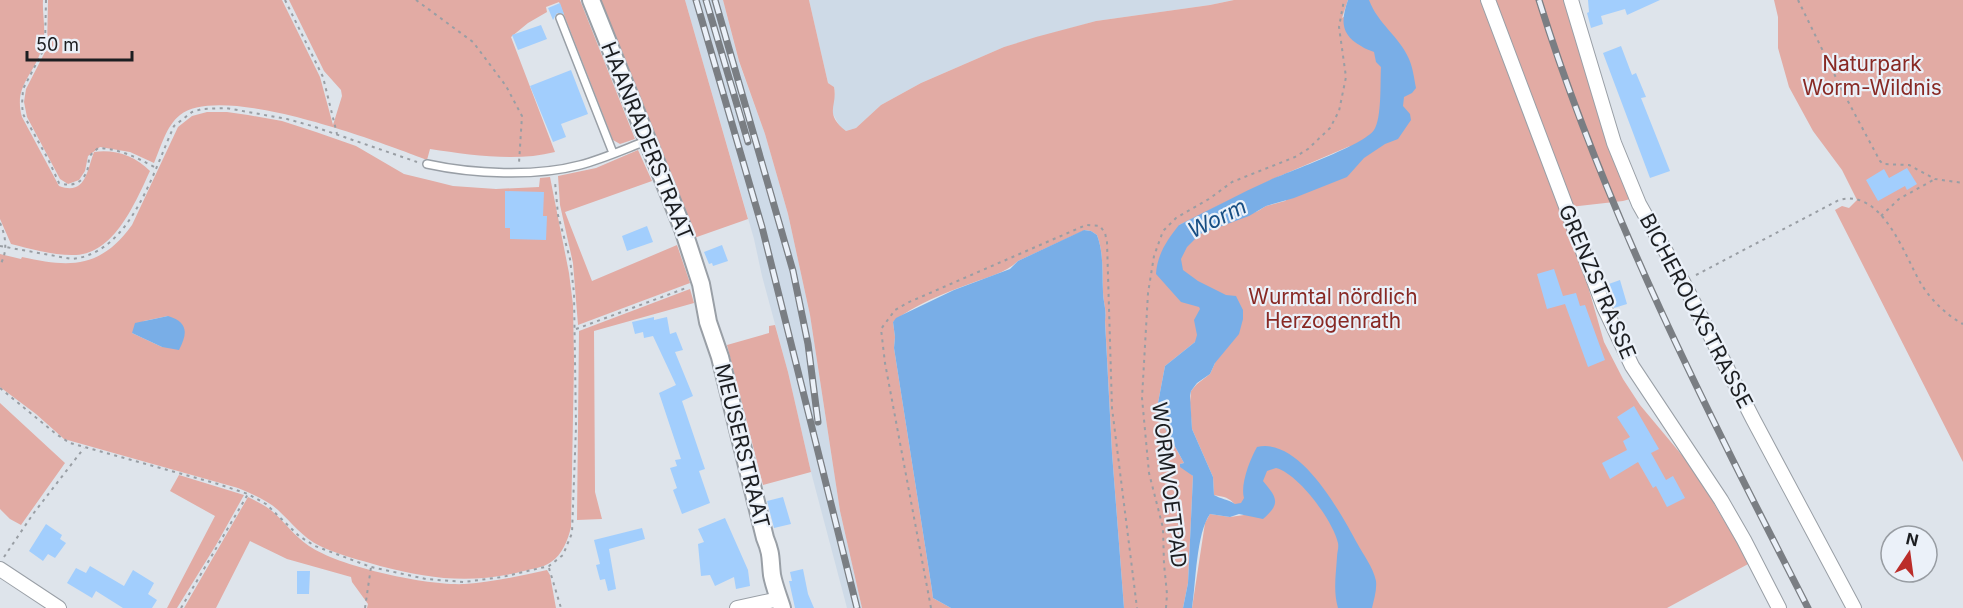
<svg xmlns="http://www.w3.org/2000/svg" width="1963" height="608" viewBox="0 0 1963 608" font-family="Inter,sans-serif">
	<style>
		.built { fill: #cedae7 }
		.green { fill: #e2aba4; fill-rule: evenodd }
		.water { fill: #79aee7 }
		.building { fill: #a2cefd }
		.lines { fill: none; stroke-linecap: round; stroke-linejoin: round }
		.service-casing { stroke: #999fa6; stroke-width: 10 }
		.minor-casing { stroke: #999fa6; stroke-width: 16 }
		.tertiary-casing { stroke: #999fa6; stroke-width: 20 }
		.path { stroke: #999ea4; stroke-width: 2; stroke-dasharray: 3 4.5; stroke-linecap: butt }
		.service { stroke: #fff; stroke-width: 7 }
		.minor { stroke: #fff; stroke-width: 14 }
		.tertiary { stroke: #fff; stroke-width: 16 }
		.rail-casing { stroke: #7a7e83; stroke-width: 7 }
		.rail { stroke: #ebf1f9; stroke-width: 4.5; stroke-dasharray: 14; stroke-linecap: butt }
		.labels { text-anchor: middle; stroke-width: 4.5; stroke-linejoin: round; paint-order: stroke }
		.park-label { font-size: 21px; fill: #882924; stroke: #ebf1f9 }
		.street-label { font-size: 21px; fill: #1c1e21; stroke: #ebf1f9 }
		.water-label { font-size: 22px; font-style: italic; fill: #174e83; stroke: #ebf1f9 }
	</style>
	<rect width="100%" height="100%" fill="#dee4eb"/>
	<path class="built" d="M685,0H723L739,62L765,134L788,214L810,315L840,511L862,608H847L811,472L788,372L762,276L754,239Z
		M809,0H1234L1210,5L1096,21L1004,47L921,83L881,105L856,128L846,131L839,125L832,112V105L835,93L834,87L828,83Z"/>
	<path class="green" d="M0,0H43C42,15 47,33 42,47C35,75 13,85 22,117L59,186C86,196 87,170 94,152C115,149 135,156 150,171C136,201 115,253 76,255C55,256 31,249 11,244L0,219Z
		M48,0H282L320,77L333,125L342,96L341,90L324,71L289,0H580L635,139L620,144L613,140L559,2L546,7L547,12L528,23L511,37L555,152C516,162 470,155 430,149L427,160C380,142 222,82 180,115C166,126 161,147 154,163L130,152L100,147L88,156L85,171L79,180L68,184L60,179L27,117L24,102L26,89L47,48Z
		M600,0H685L748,219L694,238Z
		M723,0H809L828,83L834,87C838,106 823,113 846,131L856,128L881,105L921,83L1004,47L1036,37L1096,21L1210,5L1234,0H1348L1342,18L1368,0H1575L1590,58L1641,196L1623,201L1561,208L1579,255L1604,342L1623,379L1640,405L1701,478L1717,509L1750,563L1667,608H1192L1205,523L1210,514L1230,517L1244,515C1239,509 1232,499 1224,497C1221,496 1217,496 1214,495L1213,477L1192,429L1190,403L1191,391L1197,384L1210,374L1215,363L1195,342L1165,366L1158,403L1160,419L1184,463L1180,464L1193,476L1188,583L1183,608H1124L1112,453L1105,320C1107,310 1103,302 1103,292C1102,272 1104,254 1097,235L1091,231L1085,230L1018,261C1005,273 988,277 972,283C945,293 915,304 893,322L895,337L894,348L932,590L933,598L951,608H862L840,511L810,315L788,214L765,134L739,61ZM1350,146L1285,201L1266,206L1258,211L1185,239L1179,225L1273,179Z
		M1774,0H1963V462L1835,210L1842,206L1849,208L1857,200L1842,170L1813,131L1789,87L1778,48V17Z
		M207,112H227L248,115L282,121L316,132L356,146L404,174L433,181L453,186L496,189L539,187L540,178L550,177L569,273L573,305L574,362L571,527C568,540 562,555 551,562C543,568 530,569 520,572C470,584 430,579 380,566C360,560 339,555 320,546C302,537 292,523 278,510C267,500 252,494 238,488L64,439L36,414L0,387V254L21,259L22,257C71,268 101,268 132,225L178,127L192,116ZM168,316L162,347L132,333L144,321Z
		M638,150L652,181L565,212L592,281L677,245L690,283L578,325L573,263L560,205L558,176L596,168Z
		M690,289L694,303L594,331L595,492L602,519L577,520L579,331Z
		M775,325L788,372L811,472L763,485L727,345L769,333V326Z
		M0,403L65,463L21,525L10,519L0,509Z
		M179,475L244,495L216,545L177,608H167L215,516L170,491Z
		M248,497C256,501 264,505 272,511C285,522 294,536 309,546C340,567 427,586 465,584C492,582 520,576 547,570L550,575L556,608H367L368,604L352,582L351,577L287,559L250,541L216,608H184Z"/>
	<path class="water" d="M1348,0H1369C1378,24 1399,36 1409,59C1413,68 1414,78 1416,88L1412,93L1404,97L1403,106L1410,114L1411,120L1398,139L1385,144L1364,158L1347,177L1294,198L1266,206L1249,216L1200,234L1187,247L1181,259L1183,270L1198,281L1226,295L1236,296L1243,310V319L1239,334L1215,363L1210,374L1197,383L1191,391L1190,396L1192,429L1213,477L1214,495C1221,499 1227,499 1235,504L1241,503L1244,498C1240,485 1250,459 1257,447C1300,437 1340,512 1357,543C1364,556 1373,567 1376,581C1377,590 1374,599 1372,608H1338C1333,591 1336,574 1337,557C1337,552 1339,548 1338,543C1333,521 1299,474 1276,468L1267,471L1263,481C1276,497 1282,503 1263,519L1239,514L1230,517L1210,514C1196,534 1196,583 1192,608H1183L1188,583L1193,476L1180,467V464L1184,463L1160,419L1158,403L1165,366L1195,342L1197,335L1194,320L1200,309L1199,307L1181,302L1156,274C1157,255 1167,240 1179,225C1209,210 1239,194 1270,180C1290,171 1364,145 1374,130C1382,118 1380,82 1381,67L1376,62L1374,52C1370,50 1365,49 1361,46C1340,34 1341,20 1348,0Z
		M1084,230L1091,231L1097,235C1104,254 1102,272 1103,292C1103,302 1107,310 1105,321L1112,453L1124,608H951L933,598L932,590L894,348L895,337L893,322L896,318L904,314L954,290L1010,269L1018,261Z
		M168,316C188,322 188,333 179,350L162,347L132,333L135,323Z"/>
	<path class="building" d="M1588,0H1660L1627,15L1625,9L1601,16L1603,24L1591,28L1587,13L1589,12Z
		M560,3L564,14L557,13L553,20L548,8Z
		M541,25L547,39L518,50L512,35Z
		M1621,46L1632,75L1636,73L1646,97L1641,98L1670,171L1650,178L1603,53Z
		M571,70L588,114L561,124L566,137L553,142L530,86Z
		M1907,168L1917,184L1907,190L1905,186L1878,201L1866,180L1884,169L1889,178Z
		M505,191L544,192L543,216H547L546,240L510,239V228H505Z
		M647,226L653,242L627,251L622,236Z
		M722,245L728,261L713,266L712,263L709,264L704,252Z
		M1554,269L1563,296L1576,293L1580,306L1585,305L1605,360L1588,367L1565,304L1547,309L1537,274Z
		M1620,280L1627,304L1614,308L1606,285Z
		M654,317V320L667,317L670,334L676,332L683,350L675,352L693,396L682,401L705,469L699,471L710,503L682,514L673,490L677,488L670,468L677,466L675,460L681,459L659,393L676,385L653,336L644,338L643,332L635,334L632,322Z
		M1634,406L1659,449L1651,453L1666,480L1673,476L1685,498L1667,507L1656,486L1653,488L1638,462L1610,479L1602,463L1627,450L1623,441L1630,437L1617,417Z
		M783,497L791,524L774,528L767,501Z
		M725,518L748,570L750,586L736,589L734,577L715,586L710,575L701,576L698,544L704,542L698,529Z
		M46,524L62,535L60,539L66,543L55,558L48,554L43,561L29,551Z
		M642,528L645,539L609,549L616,589L608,591L605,579L600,580L596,565L600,564L594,540Z
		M90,566L124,586L133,570L154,583L148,594L157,600L152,608H123L96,591L92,598L67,583L76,568L86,573Z
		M803,569L808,594L814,608H795L789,581H792L790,572Z
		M297,571H310L309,594H297Z"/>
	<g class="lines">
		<g class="service-casing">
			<path id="service" d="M560,18L613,153
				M427,164C473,174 535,177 580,165C603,159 625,149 646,141"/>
		</g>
		<g class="minor-casing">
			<path id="minor" d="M1488,0L1604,307L1632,366L1721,500L1744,540L1779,608
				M1571,0L1614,143L1639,204L1683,282L1753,419L1854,608
				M0,569L59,608
				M737,608L779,599"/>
		</g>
		<g class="tertiary-casing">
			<path id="tertiary" d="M591,0L683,229L701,284L708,322L720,357L765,538C772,555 770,558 772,575C774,586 779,598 782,608"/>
		</g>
		<path class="path" d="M46,0L45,47L23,89L22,105L23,114L48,159L59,183C71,187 82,184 87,171C89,166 88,160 90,156C92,153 95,151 98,148C120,149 136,157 156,168
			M285,0L323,77L337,134
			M416,0L473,42L506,86L522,116L519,163
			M1798,0L1843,92L1880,161L1883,164L1909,165L1935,179L1963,183
			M1881,216L1899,199L1935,179
			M0,223C6,236 8,252 0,265
			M0,246L72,259C131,253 153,172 174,126L192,112L202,109L226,108L287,119L312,126L417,162
			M1696,275L1839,200C1882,188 1904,254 1920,282C1930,299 1946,315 1963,324
			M576,329L686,288
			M0,388L56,434L70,443L218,484L248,494L266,504L299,536L315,546L371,567L426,579L464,582L502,577L549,566L563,555L572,533L576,427L574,293L570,259L558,215L555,182
			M4,557L33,514L84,448
			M549,568L561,608
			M181,608L248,494
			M365,608L371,567
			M931,608L885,363L881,329L895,310L907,303L1086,225L1100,226L1105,233L1107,242L1112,408L1137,608
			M1166,608L1167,594L1164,564L1163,528L1149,473L1142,398L1148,293L1154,256L1163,231L1176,218L1209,199L1232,182L1295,157L1308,149L1330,128L1339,111L1346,77L1339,27L1344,0"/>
		<use href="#service" class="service"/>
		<use href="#minor" class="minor"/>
		<use href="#tertiary" class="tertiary"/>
		<g class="rail-casing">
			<path id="rail" d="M696,0L762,227L857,608
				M706,0L748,142
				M715,0L793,271L808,344L818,422
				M1539,0C1605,212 1707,411 1808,608"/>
		</g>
		<use href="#rail" class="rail"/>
	</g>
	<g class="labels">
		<g class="park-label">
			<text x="1872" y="71">Naturpark<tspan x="1872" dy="24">Worm-Wildnis</tspan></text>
			<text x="1333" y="304">Wurmtal nördlich<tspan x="1333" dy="24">Herzogenrath</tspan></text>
		</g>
		<g class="street-label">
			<text transform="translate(647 141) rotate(68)" y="7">HAANRADERSTRAAT</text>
			<text transform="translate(1597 282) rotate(67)" y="7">GRENZSTRASSE</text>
			<text transform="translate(1696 311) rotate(62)" y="7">BICHEROUXSTRASSE</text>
			<text transform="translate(742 446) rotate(76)" y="7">MEUSERSTRAAT</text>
			<text transform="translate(1169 485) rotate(83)" y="7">WORMVOETPAD</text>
		</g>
		<g class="water-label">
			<text transform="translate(1217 218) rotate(-26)" y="8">Worm</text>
		</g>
	</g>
	<g transform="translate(1909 554) rotate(13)"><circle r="28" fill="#ebf1f9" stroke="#989da3" stroke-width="1.5"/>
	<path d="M0-4.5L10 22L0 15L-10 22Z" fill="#bb2d2a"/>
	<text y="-9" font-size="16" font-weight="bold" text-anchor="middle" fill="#1c1e21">N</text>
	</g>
	<path d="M27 51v9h105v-9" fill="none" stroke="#1c1e21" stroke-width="3"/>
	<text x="36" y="51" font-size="18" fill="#1c1e21" stroke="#ebf1f9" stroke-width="4.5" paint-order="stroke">50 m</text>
</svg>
